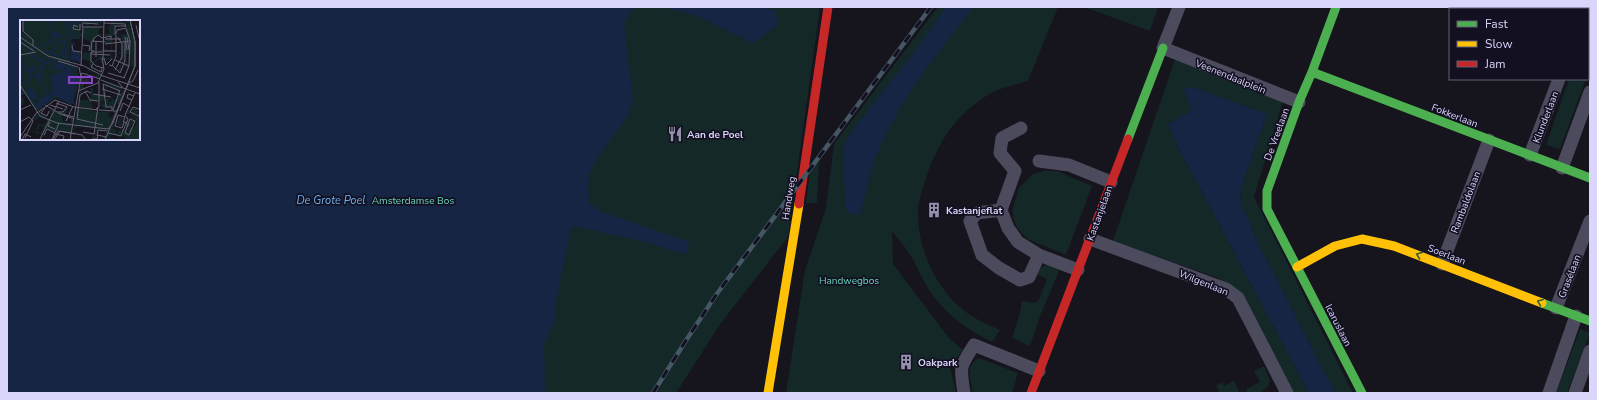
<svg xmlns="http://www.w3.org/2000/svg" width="1597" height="400" viewBox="0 0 1597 400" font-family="'Nunito Sans',sans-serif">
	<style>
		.green { fill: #142828; fill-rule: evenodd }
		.water { fill: #152543; fill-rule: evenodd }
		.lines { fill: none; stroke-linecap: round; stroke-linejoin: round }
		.street { stroke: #4c4a5d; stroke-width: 13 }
		.fast { stroke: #4caf50; stroke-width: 9 }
		.slow { stroke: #ffc107; stroke-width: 9 }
		.jam { stroke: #c62828; stroke-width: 9 }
		.rail-casing { stroke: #455664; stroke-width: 4.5 }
		.rail { stroke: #131021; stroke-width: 3; stroke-dasharray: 9; stroke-linecap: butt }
		.oneway { stroke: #306038 }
		.labels { text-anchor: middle; stroke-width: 3.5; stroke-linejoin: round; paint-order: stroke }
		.street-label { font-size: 10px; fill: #d9d5fb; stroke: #131021 }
		.poi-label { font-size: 10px; font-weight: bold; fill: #d9d5fb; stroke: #131021; text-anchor: start }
		.park-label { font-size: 10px; fill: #68d3ba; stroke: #131021 }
		.water-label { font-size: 11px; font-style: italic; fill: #6db2f0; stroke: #131021 }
		.inset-river { fill: none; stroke: #152543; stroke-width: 2 }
		.inset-road { fill: none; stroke: #646176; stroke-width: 1 }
		.view { fill: #8945c8; fill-opacity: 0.15; stroke: #8945c8; stroke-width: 2 }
		.inset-edge { fill: none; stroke: #d9d5fb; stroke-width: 2 }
	</style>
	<rect width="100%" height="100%" fill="#16141d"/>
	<path class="green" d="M7,7H820L788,237L721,323L676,393H7ZM21,21H139V139H21Z
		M938,7H1058L1028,81C1015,85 999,88 988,95C960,112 942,136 930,167C925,180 918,200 918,213C918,252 938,293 970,315C979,321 990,325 1000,330L992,342C967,330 944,313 929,290C922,279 917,266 910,255C905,246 897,238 892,231L893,264L949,338L963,350L950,366L956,393H786L805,270L826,208L834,144Z
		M1084,7H1158L1150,31Z
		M1175,59L1283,101L1254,197L1353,393H1335L1257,241L1241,202L1240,191L1267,114L1192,87L1190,107L1193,111L1168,124L1178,147L1309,393H1294L1241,295L1218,278L1113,241Z
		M1569,79H1586L1560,149L1546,145Z
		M819,161L817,203H806L810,172Z
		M1044,171H1057L1092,186L1066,255L1027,239L1017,228L1013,218V207L1019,188L1033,174Z
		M1048,264L1057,267L1059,271L1039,319L1030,346L1012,338L1020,313L1022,301L1035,303L1038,301L1047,279L1038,275V269Z
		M1580,329L1590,333L1567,393H1556Z
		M979,358L1018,373L1012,393H973C971,379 964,366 979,358Z
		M1264,366L1270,380L1268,387L1259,393H1245L1247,392L1246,389L1260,382L1254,371Z
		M1234,381L1240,393H1220L1216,386L1222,382L1224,386Z"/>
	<path class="water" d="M7,7H635L629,14L624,26L633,98L629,114L599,156L590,172L588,187L589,204L602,212L689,242L686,255L650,243L574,226L571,228L556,301V317L544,345L545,393H7ZM21,21H139V139H21Z
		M643,7H764L775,11L778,25L753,43L698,16L666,8Z
		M946,7H974C938,52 904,94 880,147C870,169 866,192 860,215L847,213L845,201L843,145L855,127L916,50Z
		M1192,87L1267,114L1240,191L1241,202L1257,241L1335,393H1309L1178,147L1168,124L1192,111L1184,91L1186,88Z"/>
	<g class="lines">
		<path class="street" d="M1179,7L1163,48L1299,102
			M1518,7L1524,9
			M1588,34L1590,35
			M1021,128L1002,138L1000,153L1015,171L1001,210L1008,228L1018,242L1039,255L1078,270
			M1530,155L1559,79
			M1039,161L1069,165L1111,182
			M1562,168L1590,92
			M1001,210L977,213L970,221L982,255L999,268L1020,280L1029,277L1039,255
			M1090,239L1226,289L1238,298L1287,393
			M1442,264L1489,140
			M1556,308L1590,221
			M964,393C960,366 959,368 974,345L1039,371
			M1549,393L1576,316
			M1575,393L1590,351"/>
		<path class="fast" d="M1336,7L1312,72L1299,102L1267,191V209L1362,393
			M1312,72L1590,178
			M1128,139L1163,48
			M1542,303L1590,321"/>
		<path class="slow" d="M1297,267L1335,246L1362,239L1394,246L1542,303
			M768,393L799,204"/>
		<path class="jam" d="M799,204L828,7
			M1031,393L1128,139"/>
		<g class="rail-casing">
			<path id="rail" d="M653,393L685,342L716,295L931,7"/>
		</g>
		<use href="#rail" class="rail"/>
	</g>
	<defs><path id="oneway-chevron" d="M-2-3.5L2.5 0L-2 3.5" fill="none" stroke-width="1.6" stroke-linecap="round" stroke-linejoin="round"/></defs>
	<g class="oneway">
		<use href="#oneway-chevron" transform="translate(1419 255) rotate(-159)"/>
		<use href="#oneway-chevron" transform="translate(1540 302) rotate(-159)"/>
	</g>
	<defs>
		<g id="restaurant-bare" transform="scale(1.2)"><path d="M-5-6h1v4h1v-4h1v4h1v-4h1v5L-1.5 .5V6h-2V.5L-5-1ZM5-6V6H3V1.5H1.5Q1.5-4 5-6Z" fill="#9591ad" stroke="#131021" stroke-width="2.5" paint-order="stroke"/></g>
		<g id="building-bare" transform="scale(1.2)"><path d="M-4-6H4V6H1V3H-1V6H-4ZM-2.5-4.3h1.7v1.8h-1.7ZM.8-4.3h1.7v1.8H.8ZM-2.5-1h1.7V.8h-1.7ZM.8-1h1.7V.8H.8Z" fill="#9591ad" stroke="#131021" stroke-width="2.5" paint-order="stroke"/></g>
	</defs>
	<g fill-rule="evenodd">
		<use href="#restaurant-bare" x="675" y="134"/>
		<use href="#building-bare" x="934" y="210"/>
		<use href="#building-bare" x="906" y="362"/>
	</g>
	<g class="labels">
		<g class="street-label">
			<text transform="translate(1231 76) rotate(22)" y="4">Veenendaalplein</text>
			<text transform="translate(1455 115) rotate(21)" y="4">Fokkerlaan</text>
			<text transform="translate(1545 117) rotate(-69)" y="4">Klunderlaan</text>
			<text transform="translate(1276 134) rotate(-70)" y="4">De Vreelaan</text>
			<text transform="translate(788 198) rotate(-81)" y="4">Handweg</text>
			<text transform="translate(1465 202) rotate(-69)" y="4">Rambaldolaan</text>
			<text transform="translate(1099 213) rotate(-70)" y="4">Kastanjelaan</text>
			<text transform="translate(1447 254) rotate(21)" y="4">Soerlaan</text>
			<text transform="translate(1569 276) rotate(-69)" y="4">Grasélaan</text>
			<text transform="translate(1204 282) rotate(22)" y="4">Wilgenlaan</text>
			<text transform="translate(1339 325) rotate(63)" y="4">Icaruslaan</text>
		</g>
		<g class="poi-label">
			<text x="687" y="138">Aan de Poel</text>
			<text x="946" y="214">Kastanjeflat</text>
			<text x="918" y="366">Oakpark</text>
		</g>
		<g class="park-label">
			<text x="413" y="204">Amsterdamse Bos</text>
			<text x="849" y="284">Handwegbos</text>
		</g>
		<g class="water-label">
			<text x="331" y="204">De Grote Poel</text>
		</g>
	</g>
	<g transform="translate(20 20)">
		<rect width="120" height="120" fill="#16141d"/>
		<path d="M2,0H82L80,7L79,4L70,3L68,7L80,8L78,13L83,15L90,13L87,7H90L91,0L106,2L108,0L114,20V47L110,46L113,44L110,45L111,34H105V37L103,36L105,38L103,42L109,45H106L109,46V49L102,43L100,52H98L101,43L95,41L101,43L102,40L100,38L102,33H96L102,32L101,15L92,16V31H96L91,32L93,40L85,39V44H87L85,45L84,43V46L83,47L80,39L73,44V48L70,46L69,41L62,39L64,32L70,33V26L64,25H70V22L63,18V9L68,7L65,4L69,3H63V7L60,8L62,11H59L63,15L59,18L61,19H51L50,39L53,32L56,31H53L52,32L51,22H52L57,25H52L53,30L62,31H59L62,33L59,38V34L54,33L52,37L62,38L61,43L58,38H54L55,42L50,39L48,44L58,47L57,52L61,59L69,49L73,52V55H79V58L68,54L72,55L73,52L68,51L62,61L67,59L70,66L64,60V70H59L60,61L52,85L36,78L22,86L23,88L20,91L28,100L19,97L15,102L16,95L14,101L12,99L16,94L20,96L19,90H15L5,74L1,75L4,80L3,86L0,83V72L2,70L0,71ZM92,3H108L107,8H105L98,10L97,12L104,9L107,14L94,15L95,4ZM76,15L91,16V19L85,21V24H91V31L85,29L76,31L90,32L91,36L90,38H83L82,35L72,43L71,32H76L71,30L73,26L72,21L76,22V26V22H85L83,18L82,21H74ZM86,63L102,69L99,71L87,65L85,80L90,77L89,81L92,82L91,80L93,75L97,77L93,76L92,79L96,80L99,77L95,73L101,75V72L105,70L99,85L96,81L93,90L89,88L92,87H87V90L81,89H79H86L81,86V82L86,85V80L83,79L85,81L80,82L79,75L77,82L72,81V89H76H70L56,86L59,71H64L58,76L57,86L60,87V80H71L70,68H73V74H83ZM48,85H49L45,96L42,95L43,102L51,103L50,99L53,100L51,112H49L51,113L50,120V114L41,110L35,113L32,120L35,112L25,108L23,114L31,119L18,113L14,120L17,113L9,109L21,113L24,107L20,106L18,110L13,108L16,109L18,105L15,103L24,105L29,98L34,100L30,96L33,93L30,95L31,92L28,90L42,92ZM109,87V92L111,90L110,92L117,97L119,93H113L112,89L116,88L119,92L120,90V120H110L101,117L107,118L102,116L106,105L109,106L104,111L108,112L111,100L115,101L110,107L114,108L117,101L113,96L112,100L109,99L107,104V102L103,105L99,106L97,100L100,99L98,97L103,98L100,103L104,104L107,100V98L105,100L106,94L108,99L109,98L112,99L111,93L106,94ZM57,88L78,92L90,91L88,95L92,98L94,92L91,91L96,92L89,107L95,99L93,109H96V114L100,109H101V116L93,114L87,117L94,118V120L87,118L85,120L86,117L83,120L87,110L77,109L75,119H71L74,118L72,116H74L76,107L74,109L57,106L54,113Z" fill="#142828" fill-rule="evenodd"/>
		<path d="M27,0L30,1L31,9L40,15L46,13L45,5L48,0H61L47,2L45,26L41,37L46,40L33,35L30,40L44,44L45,45L44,48L41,49L33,53H32L29,45L30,43L32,53L36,51L34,41L25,44L21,53V61L26,70L29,68L30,70L11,81L6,69L12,68L8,61L3,62L0,53L4,62L10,58L3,47L0,48L4,47L11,58L14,57L11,55L14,54L15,56L21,50H15L10,55L4,44L0,45L4,42L10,52L9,48L13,46L8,37L5,38L6,36L8,37L15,49L21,48L19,47L23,43L11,36L10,32L12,27L25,24L33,17ZM42,15H45L44,25L40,36L33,32L21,29V26L27,25L35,18H39ZM20,26L23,31L32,34L27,42L11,34L13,27ZM16,56L26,72L16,77L9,60ZM82,0L81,4L80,5L73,4L66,2L51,5L52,13L60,14H52V17L61,19H51V22L56,23L52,24L57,25H52V30L61,31H52L60,34L61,43L51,39L49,43L52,44H48L58,48L48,46L56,52V50H57V52L50,50L56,56H60L51,76L58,63L53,79L56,81H53L55,84H51L52,77L49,84L37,77L34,80L36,76L32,75L31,81L16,90L17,89L14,87L13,84L16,86L15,82L19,84L18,80L20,83V79L34,71L30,57L40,51V54L48,45L51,34L50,3L65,2L81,4Z" fill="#152543" fill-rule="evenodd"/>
		<path class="inset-river" d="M33,31L37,22L44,21M42,35L46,29L47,38"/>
		<path class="inset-road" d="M3,0V11L13,20V26M84,3L105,4L106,7M116,5L119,18M58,7L54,5L53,9L60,10V4M62,7L63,3L78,4M106,8L110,21M96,14L97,10L106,8M95,15V6H106M0,17L28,36L64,46L83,56L120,68M105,17L107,30M107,17L109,30M85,19H101M0,22L14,31M74,22L73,19L78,15L82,18L91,16V19M85,24L110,21M52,25L53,31L61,32M63,25L70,26L69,31M74,31L71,30L72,21L85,22M83,31H96M82,32H71V41L76,46L84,48M71,34L90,35M0,35L16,32M76,37V22M84,38L86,45L92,39M83,40L84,0M95,40L109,46M38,41L58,47M73,44L71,47L81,52L82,48M89,45L92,46L96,36V15M92,45L100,53L105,41V22M61,46L63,7H83M109,46L110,21M95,50L102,37V24L98,17M88,53L105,58M61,56L62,53L80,59M104,58L109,46M81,60L102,68M98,62L103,68L120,74M78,63L84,49L82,38M109,63L113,61L118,50M83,64L86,87H92V90M83,64L100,71M0,65L20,96L37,103L88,109L93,103L115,46V22L110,0M82,69L101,75M58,71L78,63M65,71L70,80L78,81M71,73L67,71L60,75L57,99L83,105M73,74L91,77M112,80L107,78L108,74L114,76M25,85L37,92H43L47,87L36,83M30,85L43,89M25,88L21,93L27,96L29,91M76,89L79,87V62M0,90L11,85M79,90L96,91M93,90L100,70M100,91L103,83L110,87M17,93L35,80L54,87L78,90M38,93L54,99M42,94L54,97M119,96L110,92L113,87L119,89M47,99L46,101L53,86M110,99L115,101L109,115L105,113ZM0,102L9,97L13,101L5,118M30,102L28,106L35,109M104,102L102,108L95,106L98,95L105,97L103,102H105L107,104L109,105M103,111L108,99L105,95L115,73M63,112L74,114L78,87M52,113L62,115L66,120M88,113L101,116L103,110M36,114L44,116L43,120M24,115L27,109L35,113M77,116L78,110L87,111M0,117L17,92M20,119L39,81M72,119H77L78,115L86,117M2,120L5,114L11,117M32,120L39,103M32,120L38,111L51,113M34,120L40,111L55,114M50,120L61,57L59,47M85,120L115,46V22L110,0"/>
		<path class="view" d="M49,57H72V63H49Z"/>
		<rect width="120" height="120" class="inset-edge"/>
	</g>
	<rect width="1597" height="400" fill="none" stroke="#d9d5fb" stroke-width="16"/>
	<rect x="1449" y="8" width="140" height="72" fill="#131021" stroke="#625f78"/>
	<rect x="1457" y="21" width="20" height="6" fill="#4caf50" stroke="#625f78"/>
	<text x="1485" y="28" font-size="12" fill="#d9d5fb">Fast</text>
	<rect x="1457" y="41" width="20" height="6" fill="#ffc107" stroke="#625f78"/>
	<text x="1485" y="48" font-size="12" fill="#d9d5fb">Slow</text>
	<rect x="1457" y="61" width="20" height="6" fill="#c62828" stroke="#625f78"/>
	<text x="1485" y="68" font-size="12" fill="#d9d5fb">Jam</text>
</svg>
